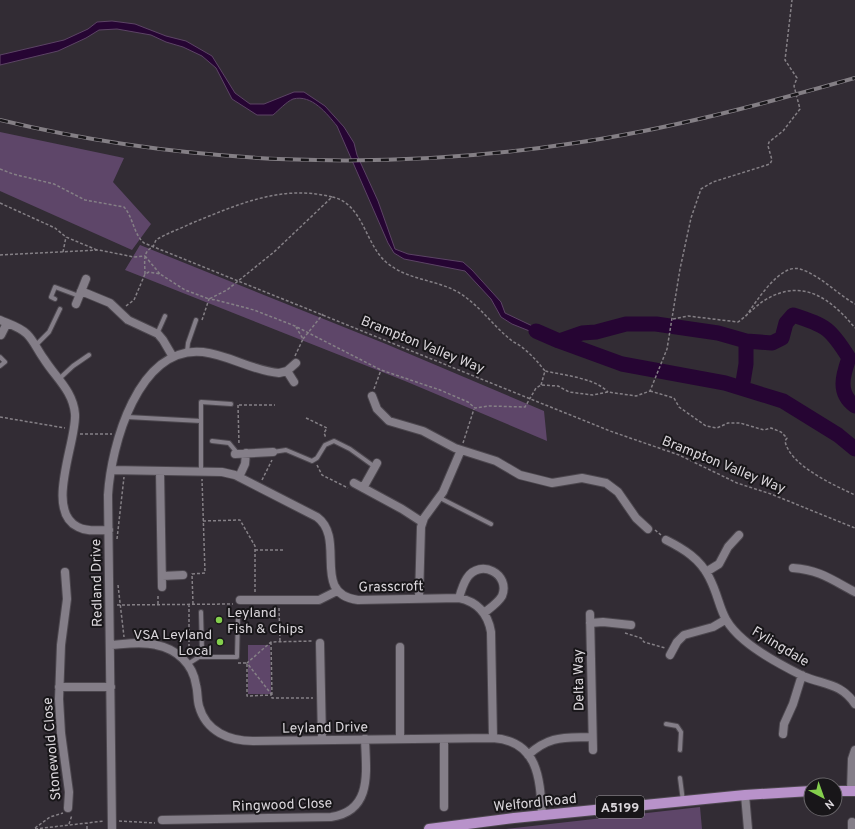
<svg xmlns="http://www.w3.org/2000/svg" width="855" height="829" viewBox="0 0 855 829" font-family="Overpass,sans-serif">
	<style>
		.green { fill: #5e4669 }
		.water { fill: #260533; stroke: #5c4465 }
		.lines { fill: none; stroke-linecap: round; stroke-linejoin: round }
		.river { stroke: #260533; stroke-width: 15 }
		.service-casing { stroke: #4c474e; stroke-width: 6 }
		.minor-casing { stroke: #4c474e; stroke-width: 10 }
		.primary-casing { stroke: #4c474e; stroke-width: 12 }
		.path { stroke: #858086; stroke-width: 1.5; stroke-dasharray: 3 2; stroke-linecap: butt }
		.service { stroke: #847e88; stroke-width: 4 }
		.minor { stroke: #847e88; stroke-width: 8 }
		.primary { stroke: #b892ca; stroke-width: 10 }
		.rail-casing { stroke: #847f85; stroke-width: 4 }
		.rail { stroke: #181619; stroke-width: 2.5; stroke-dasharray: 8; stroke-linecap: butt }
		.poi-dot { fill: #84cf4d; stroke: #181619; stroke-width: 1.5 }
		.labels { text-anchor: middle; stroke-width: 4; stroke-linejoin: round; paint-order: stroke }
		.shield { fill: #181619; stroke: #a09ca1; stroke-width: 1 }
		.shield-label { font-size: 13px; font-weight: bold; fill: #dad6db }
		.street-label { font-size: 14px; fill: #dad6db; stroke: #181619 }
		.poi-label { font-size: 14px; fill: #dad6db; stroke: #181619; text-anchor: start }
	</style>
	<rect width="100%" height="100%" fill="#322c34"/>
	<path class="green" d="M0,132L124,158L113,182L151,224L132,250L0,191Z
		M140,245L386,344L544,411L547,441L405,381L125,270Z
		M248,645H270L271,694H248Z
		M700,807L702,829H506Z"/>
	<path class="water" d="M112,21L135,24L166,36L186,41L212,56L235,93L250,104H264L294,92H304L325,106L344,127L354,143L357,155L378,201L395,249L408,254L463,262L472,270L501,302L505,313L545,332L562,337L552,340L512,324L501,317L491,299L465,271L404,259L394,253L388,243L337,126C327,114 312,94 293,99C286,102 279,110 273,115H257L232,99L216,68L202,56L183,47L166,42L151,35L117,29L99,30L86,38L58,51L0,65V55L64,40L88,29L97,22Z"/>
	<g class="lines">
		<path class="river" d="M536,331L559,341L622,364L725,383L783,401L838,435L855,449
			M559,341L582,333L596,332L626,324H656L718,333L746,341V364L742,388
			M746,341L772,343L782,338L786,323L793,315C826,325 831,329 849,358C843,375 837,393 855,406"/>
		<g class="service-casing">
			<path id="service" d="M55,299L51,297L55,287L79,296
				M157,334L165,316
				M36,345L49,332L60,309
				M187,352L188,343L196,320
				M0,357L5,362L0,366
				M59,379L73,366L89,355
				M127,417L201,421
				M212,441L229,443L238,454
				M273,452L286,450L312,461L317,458L325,445L334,441L350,449L375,467
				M201,472V402L231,404
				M440,498L491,524
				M199,657L202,651L201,612
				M188,664L199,657H237L238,615
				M666,724L677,726L681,732L680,750
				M680,778L683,801"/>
		</g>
		<g class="minor-casing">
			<path id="minor" d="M81,291L110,303L128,320L158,334L163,340L173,357
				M76,304L86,279
				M0,320C9,324 20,327 27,334C34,341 38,351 44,359C56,378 73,391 75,414C77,441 44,511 78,527C87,532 99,530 109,530
				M1,335L7,323
				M287,371L294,382
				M372,396L377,409L389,421L423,431L455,448L496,461L520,475L552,483L582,478L606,483L618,492L636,518L648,529
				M235,454L273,452
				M111,470L222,472L235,475L317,517C347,539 310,594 358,600L459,598C478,602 488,614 491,632L493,738
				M160,472L162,587
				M239,477L245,464L246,453
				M354,483L402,509L422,522
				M363,488L377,463
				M666,540C684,549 700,559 709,577C723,604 717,617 744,640C759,653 785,667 803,676C824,685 841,683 855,704
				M793,568C820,570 832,580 855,592
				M65,572L67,599L61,645L59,699L61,733L69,792L68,808
				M706,572L719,564L728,547L739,535
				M162,576L183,575
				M419,598L421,527L424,518L443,492L461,450
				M459,598C461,591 463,584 467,578C480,558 511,574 502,596C498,603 490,608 484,613
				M240,600H319L337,591
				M590,614L593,750
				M590,623L603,622L631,625
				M320,643L322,740
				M111,645C125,644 142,641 156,645C177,649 193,664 196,685C198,692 197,699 199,706C206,732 230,741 253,741L493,738C539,741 540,780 542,815
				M400,647V739
				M670,655L677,642L684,635L713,627L725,620
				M59,687H111
				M783,734L784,724L793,704L802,675
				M444,739V807
				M528,755C550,735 564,738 592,737
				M851,791L852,759L855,750
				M745,795L748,829
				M162,820L331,817C373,811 366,771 365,739
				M852,822V829
				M112,829L108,495C111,446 138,345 203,352C229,355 253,371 279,373L287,371L296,363"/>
		</g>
		<g class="primary-casing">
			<path id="primary" d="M835,791H855
				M429,829L514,818L745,795L811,791"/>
		</g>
		<path class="path" d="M0,169L13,174L54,184L85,200L124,207C133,217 134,235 144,243L610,431L679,455L737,483L771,494L855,528
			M0,203L55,228L66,237L97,250
			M63,252L66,237
			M0,255L99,250L134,257L145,256
			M145,256L160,274
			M145,274C145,264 142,251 153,247L156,240C167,233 180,229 192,223C237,205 281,184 332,197
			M126,306L134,300L145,274L149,272L160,274L185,290L209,299L227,290L274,252L332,197C363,203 365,244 386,262C407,280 433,279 456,291C478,303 492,325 511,340C513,342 516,343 519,345C529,352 537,361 545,371
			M746,316C756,302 780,263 800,269C820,275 837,294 855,304
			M673,319L688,316L738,322C748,315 755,306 765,300C803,277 831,299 855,328
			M202,320L209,299L216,300L254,310L295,326L381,370L440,390L468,402L475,408L489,406L525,407L536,388L541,385L558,386L569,392L593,395L608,392L636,396L650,391L667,349L680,269L691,218L701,189L713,182L770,164L772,160L768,146L769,142L783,131L800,109L794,86L797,78L785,60L792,0
			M303,339L323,314
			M295,356L303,339L296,327
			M541,385L545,371C563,375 595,378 608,392
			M374,389L381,370
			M650,391L674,398L679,407L706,426L717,428L728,423H740L764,430L771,428L781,432L787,438L785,441C790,466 834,485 855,495
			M238,405L239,445
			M239,405H275
			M0,417L65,428
			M306,418L327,428L324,433L326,438
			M80,434H112
			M463,443L474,409
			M317,465L322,475L348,488
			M262,480L272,460
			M203,521L240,520L255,546V592
			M655,530L661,535
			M117,539L124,477
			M255,550H285
			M118,585L124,637
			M158,604V594
			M189,604V653
			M193,604L192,574L205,573L202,479
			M117,605L233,604
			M279,608L280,641
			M625,633L641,638L644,642L665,648
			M271,642L272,698H313
			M238,663H247V696L272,695
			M272,695L247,663L271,642L312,641
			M119,821L155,823
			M69,824L72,815
			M35,828L50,817L63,813
			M35,829L104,821
			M87,829V823"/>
		<use href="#service" class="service"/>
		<use href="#minor" class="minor"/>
		<use href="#primary" class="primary"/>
		<g class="rail-casing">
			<path id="rail" d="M0,120C187,165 386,172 575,143C670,129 763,104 855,78"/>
		</g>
		<use href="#rail" class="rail"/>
	</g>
	<g class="poi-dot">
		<circle cx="219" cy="620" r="4"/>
		<circle cx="220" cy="642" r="4"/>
	</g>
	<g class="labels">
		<rect class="shield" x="596" y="796" width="48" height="22" rx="3"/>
		<g class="shield-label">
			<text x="620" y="812">A5199</text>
		</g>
		<g class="street-label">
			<text transform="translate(423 344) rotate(22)" y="5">Brampton Valley Way</text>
			<text transform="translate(724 464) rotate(22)" y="5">Brampton Valley Way</text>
			<text transform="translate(96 583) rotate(-91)" y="5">Redland Drive</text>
			<text transform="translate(391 586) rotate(-1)" y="5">Grasscroft</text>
			<text transform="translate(781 646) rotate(31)" y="5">Fylingdale</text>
			<text transform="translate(578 680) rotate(-91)" y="5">Delta Way</text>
			<text transform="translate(325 727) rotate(-1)" y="5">Leyland Drive</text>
			<text transform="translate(51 749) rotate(-95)" y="5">Stonewold Close</text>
			<text transform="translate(535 802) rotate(-6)" y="5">Welford Road</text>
			<text transform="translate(282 804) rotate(-2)" y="5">Ringwood Close</text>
		</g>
		<g class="poi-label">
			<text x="227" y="617">Leyland<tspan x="227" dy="16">Fish &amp; Chips</tspan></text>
			<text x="212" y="639" text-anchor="end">VSA Leyland<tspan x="212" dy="16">Local</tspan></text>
		</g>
	</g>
	<g transform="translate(823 797) rotate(139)"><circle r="19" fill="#181619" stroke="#666367"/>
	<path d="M0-3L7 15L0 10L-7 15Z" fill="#84cf4d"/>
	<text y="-6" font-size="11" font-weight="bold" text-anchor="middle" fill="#dad6db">N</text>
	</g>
</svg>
